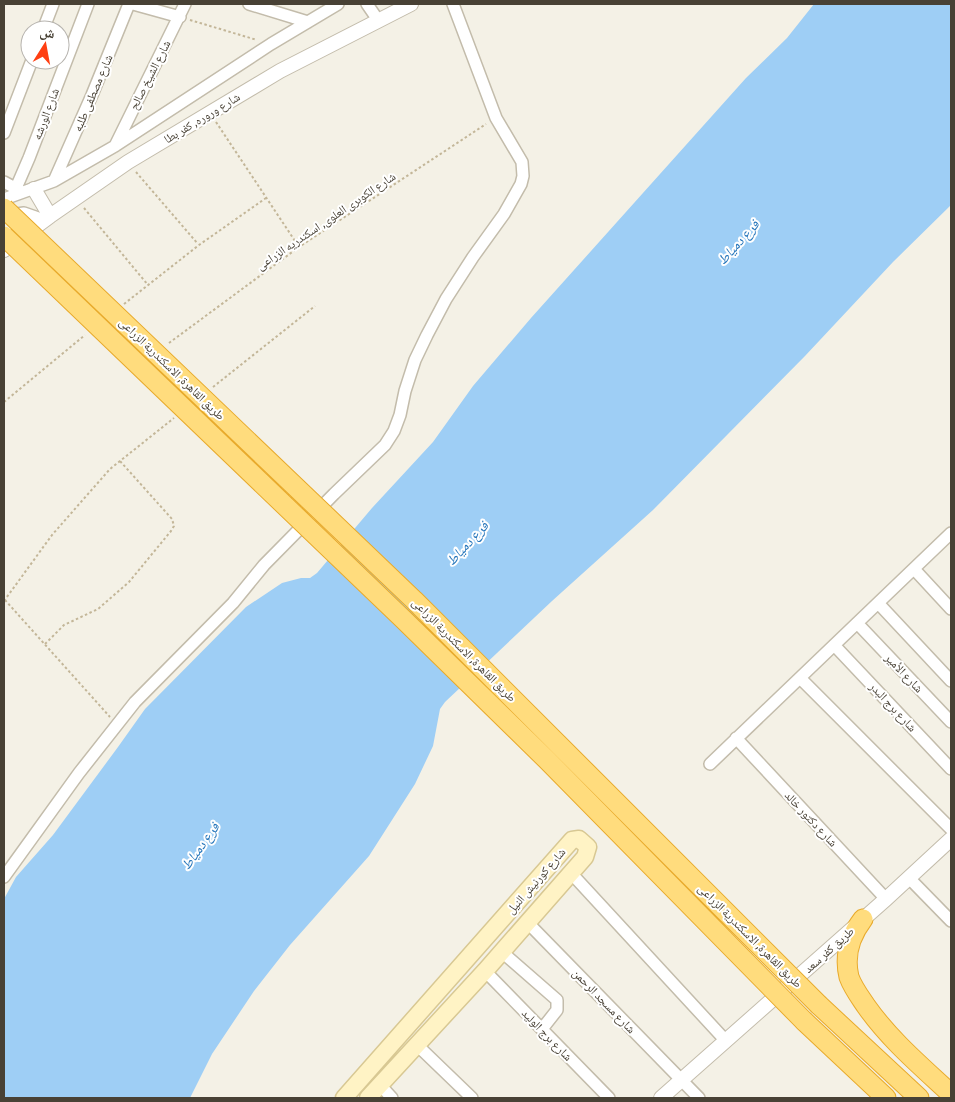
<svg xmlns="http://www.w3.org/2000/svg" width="955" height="1102" viewBox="0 0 955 1102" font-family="Commissioner,'Noto Naskh Arabic',sans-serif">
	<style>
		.water { fill: #9ecef5 }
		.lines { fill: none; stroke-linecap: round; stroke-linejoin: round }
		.minor-casing { stroke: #c3bcab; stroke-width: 14 }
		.tertiary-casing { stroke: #c3bcab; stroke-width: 16 }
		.secondary-casing { stroke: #d8c893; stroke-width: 19 }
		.trunk-casing { stroke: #e8aa2c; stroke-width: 21 }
		.path { stroke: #c3b698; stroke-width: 2; stroke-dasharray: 2.5 2.5; stroke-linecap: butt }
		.minor { stroke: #fff; stroke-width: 11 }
		.tertiary { stroke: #fff; stroke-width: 14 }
		.secondary { stroke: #fff3c5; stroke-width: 16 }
		.trunk { stroke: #ffdc7d; stroke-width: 19 }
		.trunk-bridge-casing { stroke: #e8aa2c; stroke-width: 21; stroke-linecap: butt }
		.trunk-bridge { stroke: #ffdc7d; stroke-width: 19 }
		.labels { text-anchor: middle; stroke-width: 4; stroke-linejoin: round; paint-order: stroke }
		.street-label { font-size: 12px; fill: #484135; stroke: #fff }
		.water-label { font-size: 14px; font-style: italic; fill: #2676bb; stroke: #fff }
	</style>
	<rect width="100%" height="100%" fill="#f4f1e6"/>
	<path class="water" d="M814,4H951V205L893,262L805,356L653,510L552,601L445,702L440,709L433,746L415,784L369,856L290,945L254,991L212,1054L190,1098H4V899L16,877L53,835L118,747L145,709L246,607L282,583L301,578H310L317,573L372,508L433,442L473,386L531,318L746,78L787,38Z"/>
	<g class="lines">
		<g class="minor-casing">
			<path id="minor" d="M133,4L180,17
				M249,4L308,22
				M367,4L378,20
				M43,30L53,4
				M4,133L32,60
				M115,146L185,4
				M54,181L92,95L129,4
				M4,182L15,188
				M13,195L29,158L88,4
				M4,199L54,181L115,146L271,44L338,4
				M10,215L24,213L44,220
				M914,569L951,609
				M878,603L951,681
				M857,623L951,722
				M834,645L951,769
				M800,678L951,829
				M736,738L886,899
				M710,764L951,533
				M571,873L726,1041
				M4,877L79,773L135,702L233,603L264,565L334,494L385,445L394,431L400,415L405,391L415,360L427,335L446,299L473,257L504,214L521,184L523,176L522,162L496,118L453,4
				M909,878L951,921
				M528,923L699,1098
				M502,952L557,1000V1010L542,1029
				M485,971L609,1098
				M417,1045L472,1098
				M381,1086L392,1098"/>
		</g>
		<g class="tertiary-casing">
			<path id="tertiary" d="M34,189L50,216
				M4,250L50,216L128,162L280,71L411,4
				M661,1098L886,899L951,839"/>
		</g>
		<g class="secondary-casing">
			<path id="secondary" d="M344,1098L572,840L579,839L588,847L585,857L485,971L368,1098"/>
		</g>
		<g class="trunk-casing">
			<path id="trunk" d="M863,919C850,936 844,956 849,977C853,988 860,997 866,1006C890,1040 921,1066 951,1094
				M819,1005L919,1098
				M804,1021L886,1098"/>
		</g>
		<path class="path" d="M190,20L257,40
			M216,122L299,247
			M136,172L198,244
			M84,208L148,285
			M124,304L199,245L266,198
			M169,343L299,247L486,124
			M213,387L315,306
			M4,402L85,335
			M5,600L110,717
			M4,601L52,535L110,469L174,418
			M45,644L64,625L98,609L129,582L171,531L174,526L172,519L120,461"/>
		<use href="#minor" class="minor"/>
		<use href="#tertiary" class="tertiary"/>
		<use href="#secondary" class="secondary"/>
		<use href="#trunk" class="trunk"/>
		<g class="trunk-bridge-casing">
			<path id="trunk-bridge" d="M4,208L414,600L819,1005
				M4,236L403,619L547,760L804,1021"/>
		</g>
		<use href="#trunk-bridge" class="trunk-bridge"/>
	</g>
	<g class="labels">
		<g class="street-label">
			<text transform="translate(150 75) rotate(-63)" y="4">شارع الشيخ صالح</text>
			<text transform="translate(93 93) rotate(-67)" y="4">شارع مصطفى طلبه</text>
			<text transform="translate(46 114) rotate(-69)" y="4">شارع الورشه</text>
			<text transform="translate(202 118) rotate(-31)" y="4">شارع وروره, كفر بطا</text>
			<text transform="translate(326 221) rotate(-34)" y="4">شارع الكوبرى العلوى, اسكندريه الزراعى</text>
			<text transform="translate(172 369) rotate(44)" y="4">طريق القاهرة, الاسكندرية الزراعى</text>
			<text transform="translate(464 650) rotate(45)" y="4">طريق القاهرة, الاسكندرية الزراعى</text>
			<text transform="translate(904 673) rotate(46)" y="4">شارع الأمير</text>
			<text transform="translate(893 707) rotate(47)" y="4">شارع برج البدر</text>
			<text transform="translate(811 819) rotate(47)" y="4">شارع دكتور خالد</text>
			<text transform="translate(536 881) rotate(-49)" y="4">شارع كورنيش النيل</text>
			<text transform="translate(750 936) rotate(45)" y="4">طريق القاهرة, الاسكندرية الزراعى</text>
			<text transform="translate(829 950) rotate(-42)" y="4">طريق كفر سعد</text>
			<text transform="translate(604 1001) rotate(46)" y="4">شارع مسجد الرحمن</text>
			<text transform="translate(547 1035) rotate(46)" y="4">شارع برج الوليد</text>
		</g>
		<g class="water-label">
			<text transform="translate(738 242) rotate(-48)" y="5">فرع دمياط</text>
			<text transform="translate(467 543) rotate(-47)" y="5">فرع دمياط</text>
			<text transform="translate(200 846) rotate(-54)" y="5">فرع دمياط</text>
		</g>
	</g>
	<rect width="955" height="1102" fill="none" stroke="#484135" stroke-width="10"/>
	<g transform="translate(45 45) rotate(11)"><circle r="24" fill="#ffffff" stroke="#b6b3ae"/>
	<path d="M0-4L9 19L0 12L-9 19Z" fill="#ff3f12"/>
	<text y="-8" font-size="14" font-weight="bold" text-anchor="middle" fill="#484135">ش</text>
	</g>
</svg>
